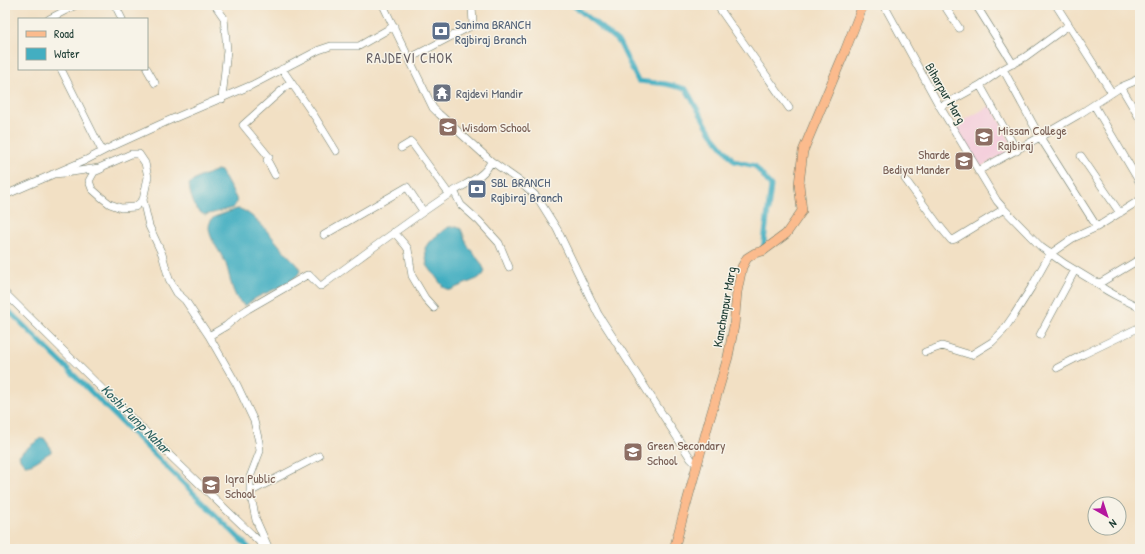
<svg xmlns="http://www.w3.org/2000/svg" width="1145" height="554" viewBox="0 0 1145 554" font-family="'Patrick Hand',sans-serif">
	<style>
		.built { fill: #f4cfdc }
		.water { fill: #43aec1; stroke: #31767a }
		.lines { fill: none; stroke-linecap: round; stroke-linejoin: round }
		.canal { stroke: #43aec1; stroke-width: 5 }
		.minor-casing { stroke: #697666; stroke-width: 8 }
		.major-casing { stroke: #697666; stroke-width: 10 }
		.minor { stroke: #fff; stroke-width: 7 }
		.major { stroke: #fbbb8d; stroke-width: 9 }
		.labels { text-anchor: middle; stroke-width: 3; stroke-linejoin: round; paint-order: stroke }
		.service-label { font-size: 13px; fill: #4e5e75; stroke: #f7f3e8; text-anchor: start }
		.worship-label { font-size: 13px; fill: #5b616d; stroke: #f7f3e8; text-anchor: start }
		.street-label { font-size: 13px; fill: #1f3d34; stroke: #f7f3e8 }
		.education-label { font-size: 13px; fill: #785e54; stroke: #f7f3e8; text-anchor: start }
		.neighbourhood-label { font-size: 14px; letter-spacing: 1px; fill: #645e63; stroke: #f7f3e8 }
		.water-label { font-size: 14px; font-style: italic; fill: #2a5f5e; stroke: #f7f3e8 }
	</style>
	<rect width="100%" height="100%" fill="#f7f3e8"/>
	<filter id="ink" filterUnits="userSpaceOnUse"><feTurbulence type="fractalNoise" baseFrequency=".025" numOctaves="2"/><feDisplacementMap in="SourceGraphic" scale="8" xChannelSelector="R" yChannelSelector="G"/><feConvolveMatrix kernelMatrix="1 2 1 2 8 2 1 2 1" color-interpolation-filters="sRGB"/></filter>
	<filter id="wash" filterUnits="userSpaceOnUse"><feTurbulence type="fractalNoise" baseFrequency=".012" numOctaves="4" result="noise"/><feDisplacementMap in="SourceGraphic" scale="16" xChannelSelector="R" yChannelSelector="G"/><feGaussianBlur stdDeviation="0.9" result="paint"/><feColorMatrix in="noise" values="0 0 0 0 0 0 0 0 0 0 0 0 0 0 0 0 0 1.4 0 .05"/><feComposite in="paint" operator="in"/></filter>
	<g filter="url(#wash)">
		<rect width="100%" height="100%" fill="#f2e0c4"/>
		<path class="built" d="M991,105L1014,149L978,168L954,126Z"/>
		<path class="water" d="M217,170L221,171L236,198C237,203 236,205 232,208L205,215C194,211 190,195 189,184L198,178Z
			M237,209C242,209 245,211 249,214C263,224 274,240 286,253C291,259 298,263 300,270C298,282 266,292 256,298C252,300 249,303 245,306C243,304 240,302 238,300C231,289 230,276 226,264C221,252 210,241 209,228C209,223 211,220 214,217Z
			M449,227H457L461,229L468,246L481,263L485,271L483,275L477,279L450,290L444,288L427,265L425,248L429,242L445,229Z
			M41,438H44L51,448V452C43,456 34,465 25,465L20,459L19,455L22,452Z"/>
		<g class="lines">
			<path class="canal" d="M573,5L619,42L638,81L666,84L686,89L711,133L734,161L755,166L771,186L763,250
				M5,307L250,549"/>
		</g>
	</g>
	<g filter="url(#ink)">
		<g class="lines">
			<g class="minor-casing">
				<path id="minor" d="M115,5L122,19
					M215,5L224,18L227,50L222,99
					M383,5L433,108L439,114L491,161L521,182L537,197L557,229L598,314L691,459L697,465
					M717,5L789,108
					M884,5L940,107L997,201L1004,209L1041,247L1065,264L1093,281L1100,283L1140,259
					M944,5L959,28
					M976,5L1013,64
					M1056,5L1112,93
					M49,19L76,5
					M410,58L473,25L472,5
					M61,69L102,151
					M147,69L155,83
					M282,69L315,117L336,151
					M1003,69L1040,137L1097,227
					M980,85L1017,151
					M1121,87L1140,119
					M1094,105L1140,183
					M940,107L980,85L1003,69L1025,57L1069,25
					M401,148L411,142L412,143L449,194
					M1081,156L1120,213
					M101,169L94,172L89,181L92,189L101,197L110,204L121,208L135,207L143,200
					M978,171L1040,137L1078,115L1121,87L1133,82L1140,77
					M53,174L65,173L99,168L131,154H139L145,163L148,177L143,200L149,226L162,254L169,279L177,293L185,300L209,336L237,385L254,421L259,442L260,451L250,477V492L256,520L269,549
					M275,175L267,160L269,157L243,125L291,82
					M905,179L938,224L951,240L955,239L1004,209
					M454,191L461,205L479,221L499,243L509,267
					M5,195L86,160L113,146L170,120L252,85L319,50L331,46H359L394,26
					M394,232L406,246L408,249L412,276L425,298L434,308
					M324,235L407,187L423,211
					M1095,282C1108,294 1125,299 1140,308
					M5,293L156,442L267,549
					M1040,335L1075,270
					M209,336L226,326L239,315L248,309L307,275H309L320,286H321C365,254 408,221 454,191C467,183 486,176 491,161
					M925,352L942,346L971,355L992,342L1003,331L1014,315L1031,288L1050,254L1073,238L1097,227L1140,200
					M1057,368L1084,354L1140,327
					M250,492L319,456"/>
			</g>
			<g class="major-casing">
				<path id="major" d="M674,549L708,425L728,357L734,326L737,292L742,267L747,258L755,253L763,251L786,234L802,211L799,184L803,151L845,51L863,5"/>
			</g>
			<use href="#minor" class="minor"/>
			<use href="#major" class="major"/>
		</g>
	</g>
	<defs>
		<g id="bank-square" transform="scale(1)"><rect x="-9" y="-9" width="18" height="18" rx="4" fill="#5c6f8a" stroke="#f7f3e8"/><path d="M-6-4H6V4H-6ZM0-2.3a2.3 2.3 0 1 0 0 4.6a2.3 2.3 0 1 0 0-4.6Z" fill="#fff"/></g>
		<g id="temple-square" transform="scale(1)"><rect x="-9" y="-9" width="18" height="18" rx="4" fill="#6b7280" stroke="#f7f3e8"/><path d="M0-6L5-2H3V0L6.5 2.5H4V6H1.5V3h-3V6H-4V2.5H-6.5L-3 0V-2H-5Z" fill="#fff"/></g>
		<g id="school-square" transform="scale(1)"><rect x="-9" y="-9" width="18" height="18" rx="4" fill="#8d6e63" stroke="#f7f3e8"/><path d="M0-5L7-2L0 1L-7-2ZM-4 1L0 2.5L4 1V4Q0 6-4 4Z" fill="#fff"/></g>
	</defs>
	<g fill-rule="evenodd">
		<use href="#bank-square" x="441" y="31"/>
		<use href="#temple-square" x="442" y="93"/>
		<use href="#school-square" x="448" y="127"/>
		<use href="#school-square" x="984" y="137"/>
		<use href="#school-square" x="964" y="161"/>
		<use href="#bank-square" x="477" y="189"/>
		<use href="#school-square" x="633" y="452"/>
		<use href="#school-square" x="211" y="485"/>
	</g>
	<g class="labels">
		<g class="service-label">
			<text x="455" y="29">Sanima BRANCH<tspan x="455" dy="15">Rajbiraj Branch</tspan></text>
			<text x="491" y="187">SBL BRANCH<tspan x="491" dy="15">Rajbiraj Branch</tspan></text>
		</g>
		<g class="worship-label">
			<text x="456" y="98">Rajdevi Mandir</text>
		</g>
		<g class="street-label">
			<text transform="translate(946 93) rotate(60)" y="5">Biharpur Marg</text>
			<text transform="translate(724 307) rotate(-80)" y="5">Kanchanpur Marg</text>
		</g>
		<g class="education-label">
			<text x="462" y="132">Wisdom School</text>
			<text x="998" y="135">Missan College<tspan x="998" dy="15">Rajbiraj</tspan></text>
			<text x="950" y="159" text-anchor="end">Sharde<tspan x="950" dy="15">Bediya Mander</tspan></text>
			<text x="647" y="450">Green Secondary<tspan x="647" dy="15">School</tspan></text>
			<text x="225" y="483">Iqra Public<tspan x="225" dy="15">School</tspan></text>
		</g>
		<g class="neighbourhood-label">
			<text x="410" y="63">RAJDEVI CHOK</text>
		</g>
		<g class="water-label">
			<text transform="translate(136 419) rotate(45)" y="5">Koshi Pump Nahar</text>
		</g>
	</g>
	<rect width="1145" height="554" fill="none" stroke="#f7f3e8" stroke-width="20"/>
	<rect x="18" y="18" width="130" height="52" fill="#f7f3e8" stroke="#a1aaa0"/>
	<rect x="26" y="31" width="20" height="6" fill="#fbbb8d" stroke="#a1aaa0"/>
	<text x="54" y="38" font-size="12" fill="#1f3d34">Road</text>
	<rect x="26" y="48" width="20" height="12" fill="#43aec1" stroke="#a1aaa0"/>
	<text x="54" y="58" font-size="12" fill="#1f3d34">Water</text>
	<g transform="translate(1107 516) rotate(141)"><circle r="19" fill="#f7f3e8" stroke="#a1aaa0"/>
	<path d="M0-3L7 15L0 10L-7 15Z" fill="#b5179e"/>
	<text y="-6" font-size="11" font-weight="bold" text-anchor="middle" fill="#1f3d34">N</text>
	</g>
</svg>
